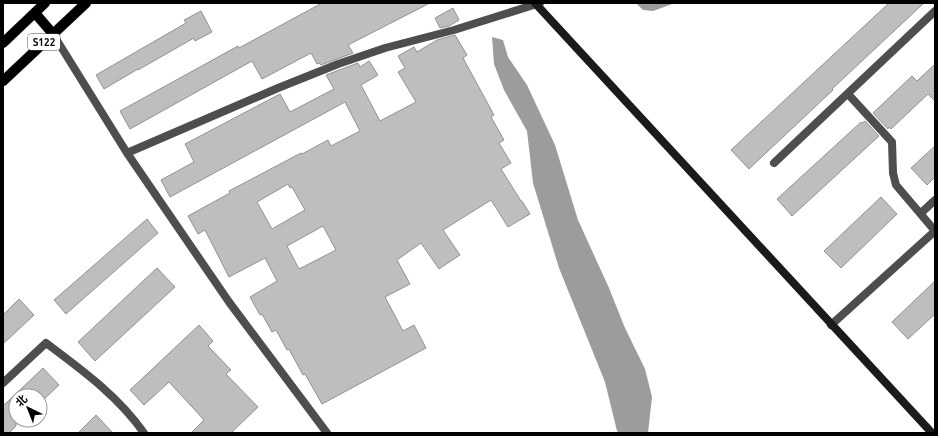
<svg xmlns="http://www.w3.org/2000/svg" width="938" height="436" viewBox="0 0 938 436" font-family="Ubuntu,'Noto Sans SC',sans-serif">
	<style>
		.water { fill: #9c9c9c }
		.building { fill: #bebebe; stroke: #929292; fill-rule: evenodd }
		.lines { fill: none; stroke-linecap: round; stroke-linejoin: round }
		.primary-casing { stroke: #dbdbdb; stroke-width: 11 }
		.lane { stroke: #4e4e4e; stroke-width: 8 }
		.street { stroke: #4e4e4e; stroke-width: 8 }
		.secondary { stroke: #1b1b1b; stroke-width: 8 }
		.primary { stroke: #000; stroke-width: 10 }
		.labels { text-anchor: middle; stroke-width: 3; stroke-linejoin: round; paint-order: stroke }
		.shield { fill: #fff; stroke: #4c4c4c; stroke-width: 1 }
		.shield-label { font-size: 10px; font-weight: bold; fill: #000 }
	</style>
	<rect width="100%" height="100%" fill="#fff"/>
	<path class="water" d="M636,3H675L653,11L643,10Z
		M492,37L503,40L508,57L527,85L555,145L578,220L609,288L625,328L645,369L652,397L648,433H619L617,431L605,382L559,268L533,183L527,131L504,90L494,64Z"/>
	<path class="building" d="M322,3H430L348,45L353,53L321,65L319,63L317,64L311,53L262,79L252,61L130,129L120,111L238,46L239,48Z
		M889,3H924L832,89L833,90L749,169L731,150Z
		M453,8L459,20L449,26L440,28L435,18Z
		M201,11L212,32L195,41L194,38L138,70V69L104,89L96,75L186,23L184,20Z
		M455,35L467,55L463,58L494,115L491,117L504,140L499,143L511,163L501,169L521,201H522L530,214L508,227L491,200L443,230L460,255L439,269L421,243L397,260L410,284L385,297L403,331L414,325L426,348L322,404L305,374L303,375L289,349L287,350L276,330L272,332L262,314L260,315L250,297L277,281L265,258L229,277L205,230L198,234L188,216L230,193L229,191L301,153L302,154L328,140L331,146L360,131L345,102L170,197L161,180L194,162L185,144L280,94L290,112L334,89L326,75L358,63L360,67L369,61L378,75L361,85L380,121L416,102L398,72L405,68L398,56L414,47L417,52L437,40ZM288,184L290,188L292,187L305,210L272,229L257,202ZM323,226L336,250L299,269L287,246Z
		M935,64V101L928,94L891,129L889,127L888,129L873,113L912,76L917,81Z
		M865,121L879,136L792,216L777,199L861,122L862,123Z
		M935,146V177L927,185L911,168Z
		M881,197L897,214L841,268L824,251Z
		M147,219L158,233L66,314L54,300Z
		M157,268L175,287L95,361L78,342Z
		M935,281V314L908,339L892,322Z
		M19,299L34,315L3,344V315Z
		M199,325L213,341L208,346L231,370L226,374L258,407L231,433H191L204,420L169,382L144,405L130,390Z
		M43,368L59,385L40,403V396H16V426L9,433H3V406Z
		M96,415L113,433H78Z"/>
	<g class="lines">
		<g class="primary-casing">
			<path id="primary" d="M35,13L53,34
				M3,43L45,3
				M3,81L86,3"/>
		</g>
		<path class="lane" d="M774,163L935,11
			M921,213L935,200
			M831,325L935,231L896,185L893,173L892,142L848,94
			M3,383L46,343C82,370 118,396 144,433"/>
		<path class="street" d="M53,34L127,153L229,302L327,433
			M127,153L278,88L338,64L385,48L454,30L540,3"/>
		<path class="secondary" d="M535,3L932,433"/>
		<use href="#primary" class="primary"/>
	</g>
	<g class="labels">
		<rect class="shield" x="28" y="34" width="32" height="16" rx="3"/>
		<g class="shield-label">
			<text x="44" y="46">S122</text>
		</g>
	</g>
	<rect width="938" height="436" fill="none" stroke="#000000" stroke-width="8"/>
	<g transform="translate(28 408) rotate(317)"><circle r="19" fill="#ffffff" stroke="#999999"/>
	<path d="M0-3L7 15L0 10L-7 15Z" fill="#000000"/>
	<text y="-6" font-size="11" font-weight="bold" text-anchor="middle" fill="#000000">北</text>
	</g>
</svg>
